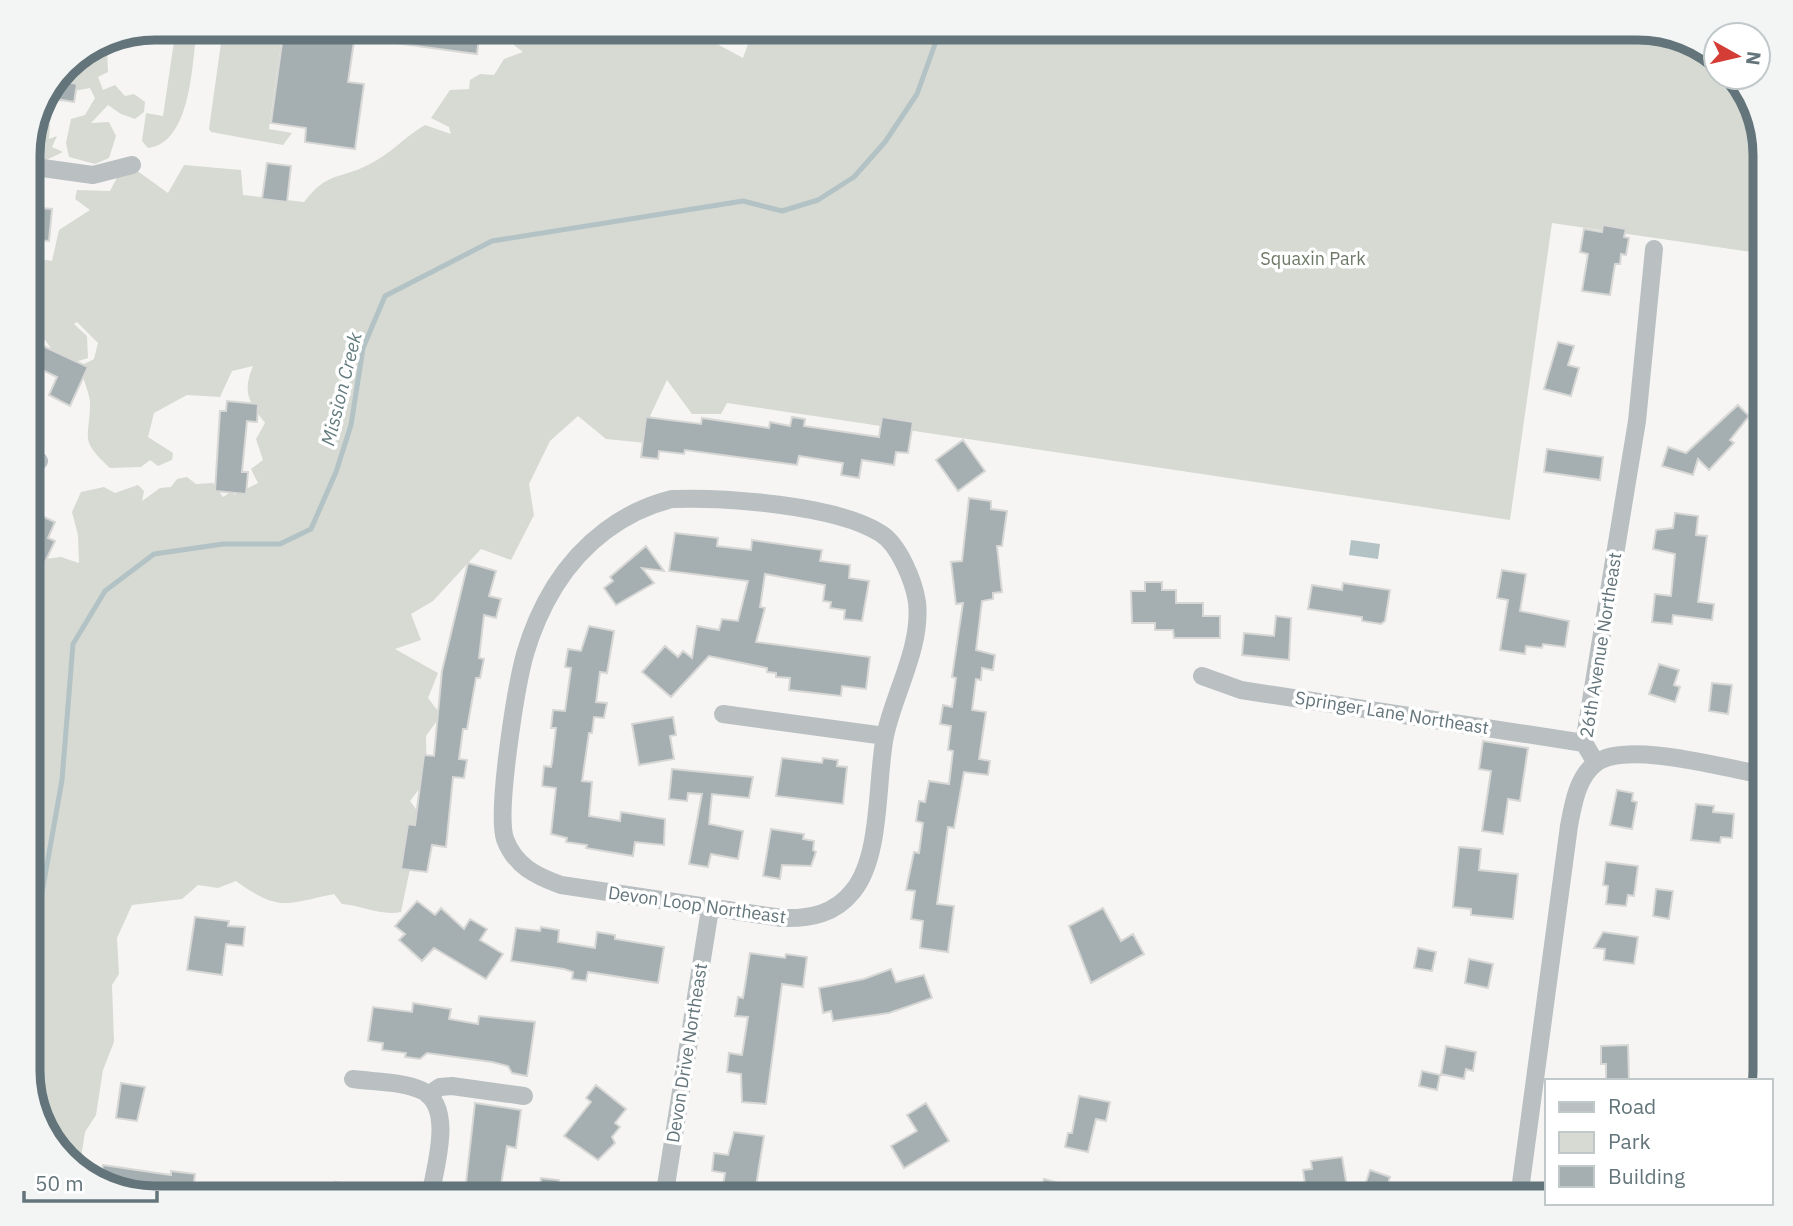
<svg xmlns="http://www.w3.org/2000/svg" width="1793" height="1226" viewBox="0 0 1793 1226" font-family="'IBM Plex Sans',sans-serif">
	<style>
		.green { fill: #d6dad2 }
		.water { fill: #b3c2c4 }
		.lines { fill: none; stroke-linecap: round; stroke-linejoin: round }
		.stream { stroke: #b3c2c4; stroke-width: 5 }
		.building { fill: #a5aeb1; stroke: #d7d7d5; stroke-width: 2 }
		.minor { stroke: #bac0c2; stroke-width: 18 }
		.labels { text-anchor: middle; stroke-width: 7; stroke-linejoin: round; paint-order: stroke }
		.park-label { font-size: 18px; fill: #6d7966; stroke: #fff }
		.street-label { font-size: 18px; fill: #63757b; stroke: #fff }
		.water-label { font-size: 19px; font-style: italic; fill: #637b7e; stroke: #fff }
		.rim { fill: none; stroke: #63757b; stroke-width: 9 }
	</style>
	<rect width="100%" height="100%" fill="#f6f5f3"/>
	<path class="green" d="M176,28H197C192,61 192,143 148,148L142,141L146,113L163,116Z
		M235,28H283L269,129L292,133L283,145L211,132L209,129L221,43Z
		M506,28H581L583,34L593,36L602,28H699L717,44L743,58L752,33L748,28H1638L1709,50L1716,57V77H1734C1774,119 1765,199 1765,254L1552,223L1510,520L727,403L721,414H692L667,380L650,416L656,421L647,443L606,439L578,416L550,441L529,484L534,515L511,560L481,549L433,601L411,614L421,640L395,649L438,673L428,698L441,715L426,736L427,779L410,801L421,816L401,912C381,916 363,906 342,904L334,894C286,904 279,912 236,881L218,888L198,885L182,899L132,905L117,938L119,974L112,985L114,1042L103,1070L96,1115L85,1132L80,1164L82,1175L45,1134L28,1079V561L61,557L79,563L78,535L72,512L81,492L104,487L115,493L138,485L144,491L142,501L160,488L171,487L177,479L187,477L196,484L213,483L223,497L232,491L234,495L258,483L251,469L263,460L256,439L265,423C249,402 242,393 253,366L232,371L220,397L187,395L154,413L148,437L173,453L172,460L158,466L150,460L141,467L110,468C78,438 90,440 90,403C90,394 82,377 80,366L94,359L98,343L77,322L74,324L87,336L88,358L62,366L46,341L36,336L41,300L28,292V257L52,261L59,230L90,210L75,199L77,190L110,191L120,172L136,170L168,193L184,165L241,170L243,195L304,202C328,171 338,180 368,165C391,154 404,137 425,125L451,134L449,127L431,118L450,90L469,89L470,80L480,74L494,75L504,59L523,52L505,38Z
		M117,35L119,47L107,50L108,72L98,77L103,90L115,85L125,96L134,94L145,102L144,112L135,119L121,114L108,105L91,123L109,122L116,136L109,158L95,164L69,157L66,143L71,119L85,115L95,98L90,88L74,91L61,102L52,94L65,65L107,38Z
		M41,120L42,129L50,124L49,139L57,136L52,147L63,152L40,163L39,152L28,162V147Z"/>
	<path class="water" d="M1351,540L1380,544L1378,559L1349,555Z"/>
	<g class="lines">
		<path class="stream" d="M28,942L43,887L62,780L73,644L105,591L154,554L223,544H280L311,529L336,472L351,425L363,348L385,296L492,241L743,201L782,211L818,200L854,177L885,142L917,94L935,44L947,28"/>
	</g>
	<path class="building" d="M284,28H356L348,82L364,84L355,149L305,142L306,128L271,123Z
		M389,28H480L477,54L387,42Z
		M58,80L77,84L74,102L50,98Z
		M267,163L291,166L287,202L262,199Z
		M28,207L52,209L49,241L28,239Z
		M1603,225L1626,229L1624,237L1629,238L1626,255L1621,254L1620,264H1615L1610,295L1582,291L1588,254L1580,252L1584,229L1602,232Z
		M28,339L88,367L70,406L49,395L57,377L28,363Z
		M1558,342L1574,346L1568,365L1579,368L1571,396L1544,389Z
		M227,401L258,404L257,422L247,421L242,472H248L246,494L215,491L220,411H226Z
		M1738,405L1749,416L1730,440L1734,443L1709,470L1698,459L1693,475L1662,466L1668,447L1686,453Z
		M646,417L701,424L702,418L769,428L770,422L790,426L792,417L805,419L804,426L879,437L882,417L913,422L908,453L896,452L894,465L862,460L859,478L841,475L843,463L799,456L797,465L685,450L684,454L659,451L658,459L641,457Z
		M963,440L985,471L958,491L936,460Z
		M1547,449L1603,457L1600,480L1544,472Z
		M969,498L991,501V509L1007,511L1002,546H997L1002,592L993,593V599L982,601L976,650L995,655L993,670L982,668L981,680L976,679L972,710L986,712L979,759L990,761L988,775L964,772L954,828L948,827L937,904L954,906L948,952L920,948L923,921L911,919L915,891L906,890L914,852L919,853L923,823L916,821L919,801L925,802L929,781L949,784L953,751L948,750L951,726L940,724L943,705L952,707L956,678L952,677L963,603L956,604L951,562L962,561Z
		M35,513L55,522L48,538L55,541L44,564L28,557V526Z
		M1675,513L1698,516L1696,535L1707,536L1698,602L1714,604L1712,620L1673,615L1672,624L1652,622L1655,594L1671,596L1675,554L1653,549L1656,530L1673,528Z
		M675,533L718,538L717,546L751,550L752,540L822,550L820,561L850,565L849,578L869,581L862,621L844,619L845,610L830,608L831,602L823,601L825,585L765,574L760,607L765,608L756,642L870,657L866,689L842,686L841,696L789,690L790,678L776,677V673L767,672V668L709,656L671,697L642,672L665,646L678,657L683,651L692,658L697,626L719,630L722,619L738,621L748,581L669,571Z
		M646,546L664,571L642,568L654,583L616,605L604,588L613,581L610,577Z
		M468,563L496,571L489,596L501,599L496,618L484,615L479,658L484,659L480,678H476L467,729H463L459,759L467,760L464,778L453,777L446,847L432,845L427,872L401,869L408,824L415,825L424,755L434,756L442,671Z
		M1502,570L1526,574L1520,611L1569,621L1565,647L1543,644L1542,648L1526,646L1525,654L1500,650L1508,600L1497,598Z
		M1145,582H1162V590H1176V603H1203V616H1220V638H1174L1173,630H1155V623H1132L1131,591H1145Z
		M1343,583L1390,590L1385,621L1381,624L1362,621V617L1308,609L1312,585L1342,590Z
		M1276,616L1291,618L1289,660L1242,655L1244,633L1274,636Z
		M589,626L614,631L607,673L600,672L596,702L607,703L604,718L594,717L592,733H589L582,781L592,782L589,816L620,821L621,812L665,819L664,845L635,842L633,856L586,848L587,845L566,842L567,838L551,834L556,788L542,786L544,766L551,767L552,762L556,728H551L553,710L565,711L571,668L565,667L568,649L581,651Z
		M1758,651H1765V692L1750,690Z
		M1659,664L1679,670L1674,685L1680,687L1675,702L1649,694Z
		M1712,683L1732,685L1728,714L1709,711Z
		M673,717L676,735L670,736L674,759L639,765L632,724Z
		M1483,741L1528,748L1520,801L1508,799L1503,834L1482,831L1491,771L1479,769Z
		M782,758L822,763L823,758L838,760L837,766L847,767L843,804L776,796Z
		M672,769L753,777L749,798L712,794L709,824L743,831L738,859L711,854L708,867L689,864L702,794L688,793L687,801L669,799Z
		M1617,790L1633,793L1632,801L1637,802L1632,829L1610,825Z
		M1696,804L1714,806L1713,812L1734,814L1732,838L1721,837L1720,843L1691,840Z
		M771,829L804,834L803,839L814,841L813,850L816,852L811,866L782,865L780,879L763,876Z
		M1459,847L1481,849L1479,870L1518,874L1513,919L1471,915V909L1453,907Z
		M1606,862L1638,866L1634,896L1628,895L1626,906L1606,904L1608,886L1603,885Z
		M1656,889L1673,891L1669,919L1653,916Z
		M417,901L435,915L441,908L464,929L470,919L487,929L480,940L503,954L486,979L434,948L422,961L399,940L405,934L395,926Z
		M1103,908L1121,941L1133,934L1144,954L1091,983L1069,926Z
		M195,917L229,921L228,926L245,927L243,946L226,944L222,975L187,970Z
		M541,927L559,930L558,942L595,948L597,932L615,935V939L664,947L658,983L588,972L586,981L572,979L573,972L564,969L511,961L516,928L540,931Z
		M1603,932L1638,937L1634,964L1604,960L1605,949L1594,948Z
		M1418,948L1436,952L1432,971L1414,968Z
		M750,953L785,958L786,954L807,957L803,987L782,984L766,1104L742,1102L741,1074L727,1072L729,1053L742,1055L748,1017L735,1016L738,997L743,998Z
		M1469,959L1493,964L1488,988L1465,983Z
		M891,969L896,982L924,975L932,998L889,1013L833,1021L831,1011L823,1013L819,988L864,979Z
		M413,1003L451,1009L449,1019L478,1024L479,1016L535,1022L527,1076L512,1073L508,1066L492,1062L427,1053L420,1059L405,1057L406,1053L382,1050L383,1043L368,1041L373,1007L412,1012Z
		M1628,1045L1629,1081H1606V1064H1601V1046Z
		M1446,1046L1476,1052L1473,1071L1466,1069L1464,1079L1441,1074Z
		M1422,1071L1440,1075L1437,1090L1419,1086Z
		M121,1083L145,1087L137,1121L116,1118Z
		M596,1085L626,1109L615,1123L620,1127L612,1137L615,1143L598,1160L564,1136L591,1102L586,1098Z
		M1079,1096L1110,1102L1106,1121L1096,1119L1088,1152L1065,1147L1068,1133H1072Z
		M475,1103L521,1110L516,1148L507,1146L499,1198H468L470,1184L466,1183Z
		M926,1103L949,1141L904,1168L891,1146L917,1131L907,1115Z
		M734,1132L764,1136L754,1198H721L725,1173L712,1171L714,1153L728,1155Z
		M1342,1157L1348,1193L1307,1198L1303,1170L1312,1169L1311,1161Z
		M103,1165L171,1175V1171L195,1174L192,1198H155L100,1181Z
		M1370,1170L1390,1177L1384,1198H1361Z
		M541,1178L559,1180L556,1196L539,1193Z
		M1044,1179L1069,1186L1066,1198H1039Z
		M335,1182L383,1190L382,1198H332Z"/>
	<g class="lines">
		<path class="minor" d="M28,166L93,175L132,165
			M28,455L39,461
			M672,499C724,497 836,505 880,533C899,544 914,582 917,602C922,647 894,693 885,736C876,781 882,855 853,891C835,914 810,919 782,918L561,885C536,876 515,866 505,839C496,811 516,687 525,654C532,630 542,607 555,586C582,543 623,511 672,499Z
			M1202,676L1241,690L1584,743
			M723,714L885,736
			M1596,763L1584,743L1637,421L1654,249
			M353,1079C374,1082 403,1081 423,1091C455,1109 434,1169 430,1198
			M428,1095L440,1087L452,1086L524,1096
			M664,1198L710,909
			M1519,1198L1569,826C1573,805 1577,777 1596,763C1627,740 1727,769 1765,775"/>
	</g>
	<g class="labels">
		<g class="park-label">
			<text x="1313" y="265">Squaxin Park</text>
		</g>
		<g class="street-label">
			<text transform="translate(1601 645) rotate(-81)" y="6">26th Avenue Northeast</text>
			<text transform="translate(1392 713) rotate(9)" y="6">Springer Lane Northeast</text>
			<text transform="translate(697 905) rotate(8)" y="6">Devon Loop Northeast</text>
			<text transform="translate(687 1053) rotate(-81)" y="6">Devon Drive Northeast</text>
		</g>
		<g class="water-label">
			<text transform="translate(341 389) rotate(-76)" y="7">Mission Creek</text>
		</g>
	</g>
	<path d="M0 0H1793V1226H0ZM155 40H1638A115 115 0 0 1 1753 155V1071A115 115 0 0 1 1638 1186H155A115 115 0 0 1 40 1071V155A115 115 0 0 1 155 40Z" fill="#f3f4f4" fill-rule="evenodd"/>
	<path class="rim" d="M155 40H1638A115 115 0 0 1 1753 155V1071A115 115 0 0 1 1638 1186H155A115 115 0 0 1 40 1071V155A115 115 0 0 1 155 40Z"/>
	<rect x="1545" y="1079" width="228" height="126" fill="#ffffff" stroke="#c1c8ca" stroke-width="2"/>
	<rect x="1559" y="1102" width="35" height="10" fill="#bac0c2" stroke="#c1c8ca" stroke-width="2"/>
	<text x="1608" y="1114" font-size="21" fill="#63757b">Road</text>
	<rect x="1559" y="1132" width="35" height="21" fill="#d6dad2" stroke="#c1c8ca" stroke-width="2"/>
	<text x="1608" y="1149" font-size="21" fill="#63757b">Park</text>
	<rect x="1559" y="1166" width="35" height="21" fill="#a5aeb1" stroke="#c1c8ca" stroke-width="2"/>
	<text x="1608" y="1184" font-size="21" fill="#63757b">Building</text>
	<g transform="translate(1737 56) rotate(98)"><circle r="33" fill="#ffffff" stroke="#c1c8ca" stroke-width="2"/>
	<path d="M0-5L12 26L0 18L-12 26Z" fill="#d33d35"/>
	<text y="-10" font-size="19" font-weight="bold" text-anchor="middle" fill="#63757b">N</text>
	</g>
	<path d="M24 1191v10h133v-10" fill="none" stroke="#63757b" stroke-width="3.5"/>
	<text x="35" y="1191" font-size="21" fill="#63757b" stroke="#ffffff" stroke-width="5" paint-order="stroke">50 m</text>
</svg>
